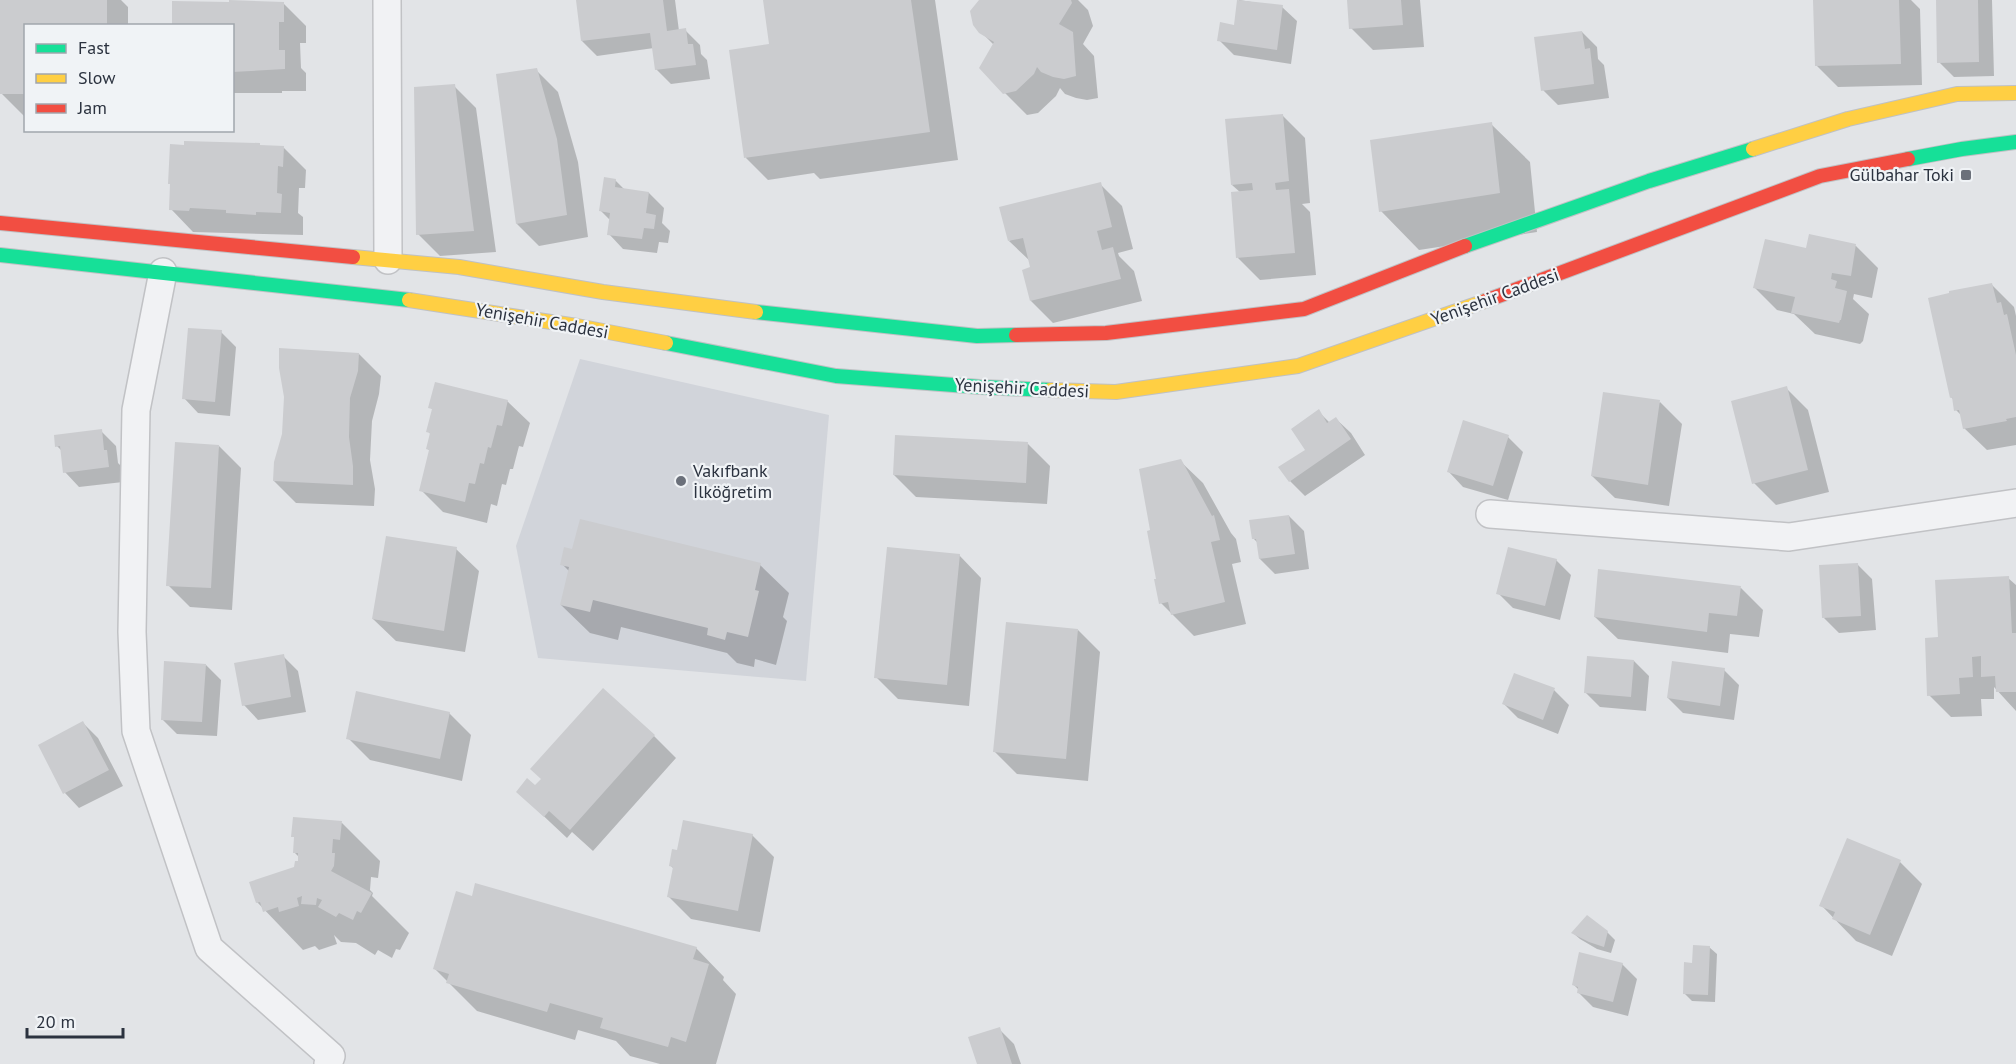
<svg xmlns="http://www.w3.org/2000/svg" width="2016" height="1064" viewBox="0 0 2016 1064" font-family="'PT Sans',sans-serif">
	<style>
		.built { fill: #d1d4da }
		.shadow { fill: #0003 }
		.building { fill: #cbcccf }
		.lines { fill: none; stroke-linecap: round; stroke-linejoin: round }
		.street-casing { stroke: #c1c2c5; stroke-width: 30 }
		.fast-casing { stroke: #bfc1c4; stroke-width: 16 }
		.slow-casing { stroke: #bfc1c4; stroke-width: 16 }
		.jam-casing { stroke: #bfc1c4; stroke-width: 16 }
		.street { stroke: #f1f2f4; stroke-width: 27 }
		.fast { stroke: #16e098; stroke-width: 14 }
		.slow { stroke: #ffcf43; stroke-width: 14 }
		.jam { stroke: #f24e42; stroke-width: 14 }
		.poi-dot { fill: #6b707a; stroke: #f0f3f6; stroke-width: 2 }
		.labels { text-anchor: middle; stroke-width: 4.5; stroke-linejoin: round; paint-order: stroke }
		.poi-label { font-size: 18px; fill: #2b323f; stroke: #f0f3f6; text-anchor: end }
		.street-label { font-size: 18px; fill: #2b323f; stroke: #f0f3f6 }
	</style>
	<rect width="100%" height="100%" fill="#e2e4e7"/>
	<path class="built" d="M580,359L829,415L806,681L538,658L516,546Z"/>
	<path class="shadow" d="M0,0H121L128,7V26H26V116H24L2,94Z
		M577,0H675L679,31L685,30L700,45L701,54L707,60L710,79L671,84L656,69L654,48L597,56L582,41Z
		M764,0H935L958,160L820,179L814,173L768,180L746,158L771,45Z
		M982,0H1078L1088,10L1093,26L1083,44L1094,56L1098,98L1087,100L1076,98L1065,94L1060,88L1056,96L1038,113L1027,115L980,68L994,45L981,32Z
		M1239,0L1282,7L1297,21L1291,64L1234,55L1219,40L1235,26Z
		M1348,0H1420L1424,47L1373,50L1351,28Z
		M1814,0H1911L1920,9L1922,85L1838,87L1816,65Z
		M1938,0H1992L1994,76L1954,77L1939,62Z
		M283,3L306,26V43H300L301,68L306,73V91H282V93H232V26L231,4Z
		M1582,32L1597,47L1598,59L1604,65L1609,98L1558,105L1543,90Z
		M536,70L558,92L578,162L588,237L539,246L517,224Z
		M454,86L476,108L496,252L440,256L418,234Z
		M1283,116L1305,138L1310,203L1302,204L1310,212L1316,275L1260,280L1238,258L1241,193L1232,185Z
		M1491,124L1530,162L1537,232L1419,250L1381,211Z
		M284,148L306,170L305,188H299L298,213L303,217V235L193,232L171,209L172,186L170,184Z
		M615,180L625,190L649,193L664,208L662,223L670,231L668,243L659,242L657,253L623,249L609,234L610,220L601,211Z
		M1100,184L1122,206L1133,249L1118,253L1119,256L1134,271L1142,301L1053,323L1031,301L1032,268L1031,262L1009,241Z
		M1810,235L1856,246L1878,268L1872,298L1854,294L1853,299L1869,314L1863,341L1860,344L1815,334L1794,314L1777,310L1755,288L1807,250Z
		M1992,285L2014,307L2016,316V445L1987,450L1964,428L1962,416L1956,410L1954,400L1951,397Z
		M221,332L236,347L230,416L198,413L184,398Z
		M359,354L381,376L379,394L372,421L370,460L375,489L374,506L296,503L274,481L283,434Z
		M1786,388L1808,410L1829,492L1776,505L1754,483Z
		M507,401L530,423L523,447L519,446L513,469H510L506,485L502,484L497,506L491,504L487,523L443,512L421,490L430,451L427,448L431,435L428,431L433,410L430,407Z
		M1660,402L1682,424L1669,506L1615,498L1592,476Z
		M1318,411L1330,423L1336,419L1351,433L1365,455L1305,496L1290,481L1307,450Z
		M101,431L116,446L118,463L122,467L123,482L79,487L65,472L62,451L57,446Z
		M1508,437L1523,452L1508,500L1463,487L1449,472Z
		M1028,444L1050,466L1047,504L916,497L894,475Z
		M219,446L241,468L232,610L190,607L168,585Z
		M1180,461L1203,483L1231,533L1236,539L1241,562L1232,564L1246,624L1194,636L1161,603L1152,531Z
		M1289,516L1304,531L1309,569L1275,574L1260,559L1258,543L1253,538Z
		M456,549L479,571L465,652L396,641L373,619Z
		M959,555L981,578L969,706L898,699L876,677Z
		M1556,560L1571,575L1560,620L1513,608L1498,593Z
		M562,564L760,565L789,593L783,617L787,621L776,665L755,659L754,667L737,663L727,653L621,627L618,640L590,633L561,605L569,571Z
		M1857,564L1872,579L1876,630L1839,633L1824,618Z
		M2008,578L2016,585V711L1994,687V699H1981L1982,716L1951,717L1929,695L1940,638Z
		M1741,588L1763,610L1759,637L1730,634L1728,653L1618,639L1595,617Z
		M1078,630L1100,652L1088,781L1017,774L995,752Z
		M283,656L298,671L306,712L258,720L244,705Z
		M1634,661L1649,676L1646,711L1600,707L1585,692Z
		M206,665L221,680L217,736L177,734L162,719Z
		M1724,670L1739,685L1734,720L1683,713L1668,698Z
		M1554,690L1569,705L1558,734L1518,718L1504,704Z
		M449,713L471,735L462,781L370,760L348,738Z
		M83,723L98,738L123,786L79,808L65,793Z
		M654,736L676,758L593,851L572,832L567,838L518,792L535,787Z
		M342,823L380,861L378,878L371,877L370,890L373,893L372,896L409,933L400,950L396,949L392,958L378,950L375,955L356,943L341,942L334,935L337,944L319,950L315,946L303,950L257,902L295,869L299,862V857L294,852L296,839L293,836Z
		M752,835L774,857L760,932L691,919L669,897L675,870L671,866Z
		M1900,862L1922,884L1892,956L1856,941L1821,905Z
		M473,898L696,948L724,977L723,980L736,994L716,1064H660L630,1056L616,1041L578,1030L575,1040L477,1011L435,969Z
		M1607,932L1615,940L1611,953L1597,949L1580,939L1573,933Z
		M1709,947L1717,954L1715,1002L1692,1001L1684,993L1694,964Z
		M1622,964L1637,979L1628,1016L1593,1007L1578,992L1579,990L1573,984Z
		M999,1029L1014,1044L1021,1064H978Z"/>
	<path class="building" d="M0,0H107V26H26V94H0Z
		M229,0L284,2V22H279V50H285V69L232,72V26H172V1L229,2Z
		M576,0H663L667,31L686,28L688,44H693L696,65L655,70L650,33L581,41Z
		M763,0H911L930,132L744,158L729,50L769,44Z
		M979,0H1071L1072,3L1059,24L1073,32L1076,76L1064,79L1053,77L1041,72L1037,67L1034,74L1016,91L1003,94L979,68L994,42L979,33L973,25L970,11Z
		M1237,0L1283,5L1277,50L1217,41L1220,22L1234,25Z
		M1347,0H1401L1403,25L1349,29Z
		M1813,0H1899L1901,64L1815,66Z
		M1936,0H1978L1979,62L1937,63Z
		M1582,31L1585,49L1590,48L1594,84L1541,91L1534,37Z
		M537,68L557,139L567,215L516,224L496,74Z
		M455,84L474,231L416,235L414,87Z
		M1283,114L1289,181L1275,183L1276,190L1289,189L1295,253L1236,258L1231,192L1253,190L1252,183L1231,185L1225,119Z
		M1492,122L1500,193L1379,212L1370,140Z
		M184,141L260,143V145L284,146L283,167L278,166L277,193L282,194L281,213L256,212V215L226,213V210L190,208L189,211L169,210L170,184H168L170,144L184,145Z
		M604,177L616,179L615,187L649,192L646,213L656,215L654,229L644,228L642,239L607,235L610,213L599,211Z
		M1101,182L1112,227L1097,231L1102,250L1113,247L1121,279L1030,301L1022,270L1030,267L1023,238L1008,241L999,207Z
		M1809,234L1856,244L1851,276L1832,273L1831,279L1837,281L1835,288L1847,291L1841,320H1840L1839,323L1791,313L1795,297L1753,288L1765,239L1806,248Z
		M1992,283L1997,303L2001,302L2004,315L2007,314L2016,355V417L2006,419L2007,421L1963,429L1959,410L1954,411L1952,397L1950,398L1928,298L1949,293V291Z
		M188,328L222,330L215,402L182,399Z
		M279,348L359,353L358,371L350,398L349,437L353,466V485L273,481L274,462L282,434L284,397L279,368Z
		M435,382L508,400L502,426L497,425L491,448L488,447L484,464L480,463L475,484L469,483L465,502L419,491L429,450L426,449L430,433L426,432L432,409L428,408Z
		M1787,386L1808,470L1752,484L1731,401Z
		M1603,392L1660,400L1648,485L1591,476Z
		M1319,409L1327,423L1336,417L1351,439L1289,482L1278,467L1305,450L1291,429Z
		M1463,420L1509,435L1493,486L1447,472Z
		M102,429L104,450H107L109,467L63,473L60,446L55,447L54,435Z
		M895,435L1028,442L1026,483L893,475Z
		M175,442L219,445L211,588L166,586Z
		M1181,459L1212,516L1214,515L1220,540L1211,542L1225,602L1171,615L1168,602L1159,604L1154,579H1156L1147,531L1150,530L1139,469Z
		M1289,515L1295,554L1259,559L1256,539H1252L1249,520Z
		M580,519L761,563L755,590L759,591L748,637L727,632L725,640L707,635L708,628L593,600L590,612L560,605L569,567L560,565L564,547L572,549Z
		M386,536L457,547L444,631L372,619Z
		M887,547L960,554L947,685L874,678Z
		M1508,547L1557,559L1545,606L1496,594Z
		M1858,563L1861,616L1822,618L1819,565Z
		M1598,569L1741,586L1737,616L1709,613L1707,632L1594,617Z
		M2009,576L2012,633H2016V692H1996L1995,676L1981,677V656L1972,657L1973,677L1959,678L1960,694L1927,696L1925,638L1938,637L1935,580Z
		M1006,622L1078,629L1066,759L993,752Z
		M284,654L291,697L242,706L234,663Z
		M1587,656L1634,660L1631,697L1584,693Z
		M164,661L206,664L202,722L161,720Z
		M1672,661L1725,668L1720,706L1667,698Z
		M1514,673L1555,688L1543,720L1502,704Z
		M603,688L655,735L570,830L549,811L544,817L516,792L527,778L535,785L541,779L530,769Z
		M356,691L450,712L440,759L346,739Z
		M83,721L109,770L63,794L38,745Z
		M293,817L342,821L340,840L333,839L332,853H335L334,866L331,871L372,893L361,913L357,911L353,920L339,913L336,917L318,907L322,900L317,898L316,905L301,904L302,896L297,898L299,906L279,912L278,907L263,912L260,902L256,903L249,882L294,867L295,861H298V853H293L294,837H291Z
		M683,820L753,834L738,911L667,897L673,867L669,866L672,849L677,850Z
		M1847,838L1901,860L1870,935L1832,919L1835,912L1819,906Z
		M475,883L697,947L693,959L709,964L686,1042L671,1037L668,1047L600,1028L603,1018L550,1003L547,1012L446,983L449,974L433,969L456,891L472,896Z
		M1587,915L1608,931L1604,947L1589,942L1571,933Z
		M1693,945L1710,946L1708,995L1683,994L1684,962L1692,963Z
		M1579,952L1623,963L1613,1002L1577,993L1578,987L1572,985Z
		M1000,1027L1012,1064H977L968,1037Z"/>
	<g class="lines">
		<g class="street-casing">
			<path id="street" d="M387,0L388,260
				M163,272L136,410L132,632L136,731L209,948L331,1056L328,1064
				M1490,514L1789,537L2016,503"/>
		</g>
		<g class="fast-casing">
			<path id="fast" d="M1908,159L1962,149L2016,142
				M1465,246L1649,181L1753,149
				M0,255L409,300
				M756,312L977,336L1016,335
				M666,343L836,376L980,387L1050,390"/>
		</g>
		<g class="slow-casing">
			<path id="slow" d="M1753,149L1848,119L1957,94L2016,93
				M353,257L459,267L603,292L756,312
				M409,300L577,326L666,343
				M1050,390L1116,392L1298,366L1485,301"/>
		</g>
		<g class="jam-casing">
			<path id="jam" d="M0,223L353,257
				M1485,301L1820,176L1908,159
				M1016,335L1106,333L1304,309L1465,246"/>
		</g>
		<use href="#street" class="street"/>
		<use href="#fast" class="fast"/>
		<use href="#slow" class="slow"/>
		<use href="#jam" class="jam"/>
	</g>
	<g class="poi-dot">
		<rect x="1960" y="169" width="12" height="12" rx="3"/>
		<circle cx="681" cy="481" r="6"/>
	</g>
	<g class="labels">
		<g class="poi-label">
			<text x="1954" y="181">Gülbahar Toki</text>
			<text x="693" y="477" text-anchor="start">Vakıfbank<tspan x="693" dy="21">İlköğretim</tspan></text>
		</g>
		<g class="street-label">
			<text transform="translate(1495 297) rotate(-20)" y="6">Yenişehir Caddesi</text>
			<text transform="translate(542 321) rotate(10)" y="6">Yenişehir Caddesi</text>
			<text transform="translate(1022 388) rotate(3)" y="6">Yenişehir Caddesi</text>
		</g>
	</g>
	<rect x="24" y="24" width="210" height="108" fill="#f0f3f6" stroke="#a1a6ad" stroke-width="1.5"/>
	<rect x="36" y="44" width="30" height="9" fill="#16e098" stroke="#a1a6ad" stroke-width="1.5"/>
	<text x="78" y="54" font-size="18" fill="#2b323f">Fast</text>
	<rect x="36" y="74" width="30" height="9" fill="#ffcf43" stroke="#a1a6ad" stroke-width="1.5"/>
	<text x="78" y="84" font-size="18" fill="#2b323f">Slow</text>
	<rect x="36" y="104" width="30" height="9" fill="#f24e42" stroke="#a1a6ad" stroke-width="1.5"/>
	<text x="78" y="114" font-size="18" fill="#2b323f">Jam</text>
	<path d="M27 1028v9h96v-9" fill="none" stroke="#2b323f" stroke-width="3"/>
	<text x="36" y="1028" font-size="18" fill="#2b323f" stroke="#f0f3f6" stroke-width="4.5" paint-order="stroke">20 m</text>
</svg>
